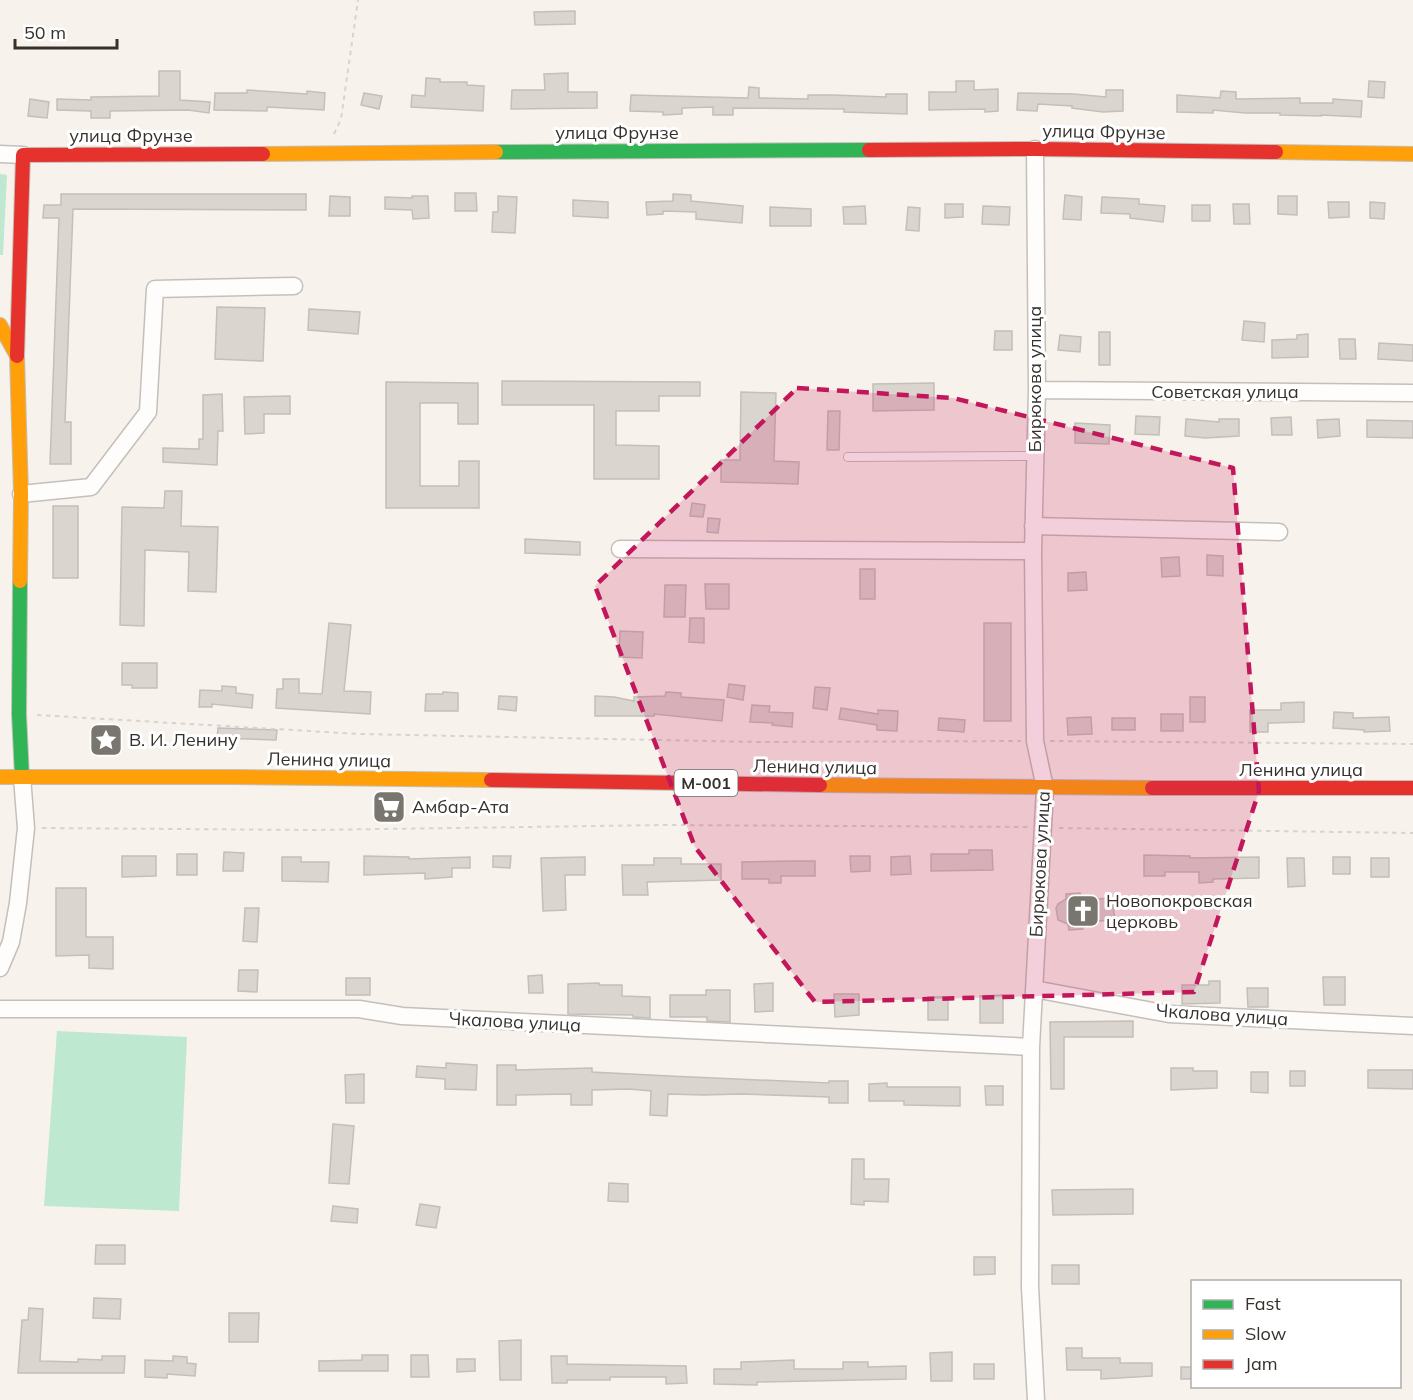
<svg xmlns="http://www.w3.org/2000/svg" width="1413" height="1400" viewBox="0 0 1413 1400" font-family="Mulish,sans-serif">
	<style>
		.green { fill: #bee8d0 }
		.building { fill: #dbd5d0; stroke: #c4bfba; stroke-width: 1.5 }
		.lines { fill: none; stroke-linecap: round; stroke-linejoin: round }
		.lane-casing { stroke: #c4bfba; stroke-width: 10 }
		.street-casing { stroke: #c4bfba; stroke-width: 19 }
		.fast-casing { stroke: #c4bfba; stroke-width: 16 }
		.slow-casing { stroke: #c4bfba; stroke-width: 16 }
		.jam-casing { stroke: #c4bfba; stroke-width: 16 }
		.path { stroke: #d6d3d0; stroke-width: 2; stroke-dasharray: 4.5 4.5; stroke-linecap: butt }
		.lane { stroke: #fefdfc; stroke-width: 8 }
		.street { stroke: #fefdfc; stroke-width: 16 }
		.fast { stroke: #30b455; stroke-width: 14 }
		.slow { stroke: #ff9f0a; stroke-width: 14 }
		.jam { stroke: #e5322d; stroke-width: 14 }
		.marked { fill: #c2185b; fill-opacity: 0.2; stroke: #c2185b; stroke-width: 4.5; stroke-dasharray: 12 8; stroke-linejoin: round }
		.labels { text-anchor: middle; stroke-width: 6; stroke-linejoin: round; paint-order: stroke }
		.shield { fill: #fff; stroke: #726f6b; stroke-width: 1.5 }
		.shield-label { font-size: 16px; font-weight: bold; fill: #35312c }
		.street-label { font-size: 18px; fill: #35312c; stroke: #fff }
		.poi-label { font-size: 18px; fill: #35312c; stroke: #fff; text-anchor: start }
	</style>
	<rect width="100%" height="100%" fill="#f8f2ec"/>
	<path class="green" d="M0,174L7,175L3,255H0Z
		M57,1031L187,1037L179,1211L44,1206Z"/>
	<path class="building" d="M575,11V24L535,25L534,12Z
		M159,71H180V100L210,102L209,113L188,110L110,111V118H91V111L57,110V99L91,100V97L159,96Z
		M568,73V92H597V108L511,109L512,90H545L544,74Z
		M426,78L440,79V82H467V85L484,86L483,111L411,107L412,95L425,96Z
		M956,81H974V90L998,89V111L985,112V109L929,110V92H956Z
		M1369,81L1385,82L1384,98L1368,97Z
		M749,87L759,88V98L808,99V95H833L886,97V94H907V114L844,112V109L733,108V115H713V107L682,108V114L663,115V112L630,111L631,95L748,98Z
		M247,90L307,94V91L325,93L324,110L267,107V111L214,110L215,93H247Z
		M1106,90H1123V111L1103,112L1072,108V106L1038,104L1037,111L1017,110L1018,93L1074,94L1106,97Z
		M1221,91L1236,92V99L1300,98V103H1333V99L1362,101L1361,117L1321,115V116L1280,115V113H1245L1213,110V113L1177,112V95L1220,98Z
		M364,93L382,96L379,109L361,105Z
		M30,99L49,102L47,118L28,116Z
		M455,193H476L477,211H455Z
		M61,194H306V210L73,209L65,422H71V464H50L59,218H43L44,205H61Z
		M673,194L691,195V201L743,206L742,223L696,219V212L663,211V214L647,215L646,202L673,201Z
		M1065,195L1082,197L1081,220L1063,219Z
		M330,196L350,197V216H329Z
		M412,196H428L429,218L413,219L412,210L385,209V197L412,198Z
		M498,196L517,197L515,233L492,232L493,212H498Z
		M1278,196H1297V215L1278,214Z
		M1102,197L1139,199V204L1165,206L1163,222L1130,218V214L1101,213Z
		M573,200L608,202V218L573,216Z
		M1328,202H1349V217L1329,218Z
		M1370,202L1385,203L1384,219L1370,218Z
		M945,204H963V217L945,218Z
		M1233,204H1249L1250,224H1234Z
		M1192,205H1210V221H1192Z
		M865,206L866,224H844L843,207Z
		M983,206L1010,207L1009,225L982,224Z
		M770,207L811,209V226H770Z
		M908,207L920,208L919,231L906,230Z
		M217,307L265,308L263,361L215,359Z
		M309,309L360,312L358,334L308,330Z
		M1244,321L1265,323L1264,342L1242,340Z
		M995,331H1012V350H994Z
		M1099,332H1110V365H1099Z
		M1308,334V357L1272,358V340L1297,339V335Z
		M1060,335L1081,337L1080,352L1058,350Z
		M1339,339H1355L1356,359H1340Z
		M1379,343L1413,345V361L1378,359Z
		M502,381L700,382V396H659V411H616V445L659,446V479H594V405H502Z
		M386,382L478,383V424H458V403H420V486H459V461H479V508H386Z
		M934,383V410L873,411V384Z
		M741,392L776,393L774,461L799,462L798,484L721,482V460H740Z
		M222,394L223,431H218L217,465L163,462V448L199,449V439H203V395Z
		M290,396V414H264V433L245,434L244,397Z
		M828,411H840L839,450H827Z
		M1136,416L1160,417L1159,435L1135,434Z
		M1291,417L1292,435H1272L1271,418Z
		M1186,419L1219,422V419H1239V436L1205,438L1185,436Z
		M1339,419L1340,436L1318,438L1317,420Z
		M1367,420L1413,421V438L1367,437Z
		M1075,423L1110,425L1109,444L1075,443Z
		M165,491H182L181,526L218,527L216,592L188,591L189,552L145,550L144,626L120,625L122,507L164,508Z
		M692,503L705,505L703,517L690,516Z
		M53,506H78V578H53Z
		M708,518L720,519L718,533L707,532Z
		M525,539L580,542V555L525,553Z
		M1207,555L1223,556V576L1207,575Z
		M1179,557L1180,576L1162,577L1161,558Z
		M860,569H875V599H860Z
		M1086,572L1087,590L1068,591V573Z
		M705,584H729V609H706Z
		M665,585H686L685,617H664Z
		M690,618H704V643L689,642Z
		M329,623L351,625L344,691L371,692L370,714L276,708L277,689H283V679H299V693L322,694Z
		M984,623H1011V721H984Z
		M620,631L643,632L642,658L619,657Z
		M122,663H157V688H132V685H122Z
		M729,684L745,686L743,700L727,697Z
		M222,686L236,687V693L253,695L252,708L212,704V707H199L200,690L222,691Z
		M815,687L830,688L827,710L813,708Z
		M443,692L458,693V711H425L426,694H443Z
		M666,692L681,693V697L724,700L722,721L654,714V716H595V696L614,697L634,701V697L665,696Z
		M499,696L517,697L516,711L498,709Z
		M1190,697H1205V722H1190Z
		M1304,702V722L1268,723V732H1250V710H1281V703Z
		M752,705L770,706L769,712L793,713L792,727L772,725L773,723L750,722Z
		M841,708L878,714V710L898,711L897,731L877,730V725L839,719Z
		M1334,712L1353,713V718L1389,717L1390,731L1364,732V730L1333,728Z
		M1161,714H1183V731H1161Z
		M1091,717L1092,734L1068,735L1067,718Z
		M939,718L965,720L964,732L938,730Z
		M1112,718H1135V730H1112Z
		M218,728L277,730L276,740L217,738Z
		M969,850H992L993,870L931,871V854H969Z
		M224,852L244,853L243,871H223Z
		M177,854H197V875H177Z
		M1144,855L1190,856V858L1259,857V878L1213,879V882L1199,883V872H1165V876H1144Z
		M122,856H156V876L122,877Z
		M364,856L409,857V859L470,857V868H452V877L425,879V873L364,875Z
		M493,856H511L510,868L493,867Z
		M850,856H870V871L851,872Z
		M910,856L911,874L891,875V857Z
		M282,857H301V862H329L328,882L282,881Z
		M585,857V875H565L566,910L543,911L541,858Z
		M1333,857H1350V874H1333Z
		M654,858H681V864H721V880L647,882L648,895H623L622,865H654Z
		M1287,858H1304L1305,886L1288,887Z
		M1371,858H1389V877H1371Z
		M795,861H815V876H781V883H769V879H742V862Z
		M56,888H86V937H113V969L89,968V955L56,956Z
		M1080,893L1082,900L1112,898L1115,920L1082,922L1083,929L1069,930L1068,924L1058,920L1056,908L1058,904L1066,899V894Z
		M245,908H259L257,942L243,941Z
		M239,970H258L257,992L238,991Z
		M542,975L543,993H529L528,976Z
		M1323,977H1345V1005H1324Z
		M346,978H370V995H346Z
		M1209,981H1220V1003L1182,1004V985H1209Z
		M599,983V985H622V996L650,997V1018L633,1017V1015L568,1014V984Z
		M773,983V1011L755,1012L754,984Z
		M1247,988H1268V1007H1248Z
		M706,990H730V1022L707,1021V1017H670V995H706Z
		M834,994H859V1015L835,1017Z
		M1003,995V1023H980V996Z
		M928,997H948V1020H928Z
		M1133,1021V1037H1064V1089H1051L1050,1022Z
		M446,1063L477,1065L476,1090L445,1089V1079L416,1077L417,1066L446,1068Z
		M497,1065H516V1070L592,1068V1072L669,1076L829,1083V1081H848V1103H829V1097L740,1094L704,1095L668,1094L667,1116L650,1115L651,1091L629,1089L592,1090V1105H571V1094L516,1095V1105H497Z
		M1171,1068H1193V1071H1217V1088L1171,1090Z
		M1368,1070H1413V1089L1368,1088Z
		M1290,1071H1305V1086H1290Z
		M1251,1072H1268V1093L1251,1092Z
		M364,1074V1103H346L345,1075Z
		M887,1083V1087H960V1106L904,1105V1101H869V1084Z
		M985,1086H1003V1105H986Z
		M333,1124L354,1126L349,1184L329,1183Z
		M852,1159H864V1179H889L888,1202L864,1201V1205L851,1204Z
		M609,1183L628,1184V1202L608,1201Z
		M1133,1189V1214L1053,1215L1052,1190Z
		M420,1204L440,1207L436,1228L416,1225Z
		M333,1206L358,1209L357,1223L331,1221Z
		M96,1245H125V1264H95Z
		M974,1257H995V1274L974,1275Z
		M1052,1265H1079V1284H1052Z
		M94,1298L121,1299L120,1319L93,1318Z
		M29,1308L43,1309L40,1361L78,1362V1359L102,1360V1356H125L124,1373H18L22,1320H28Z
		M229,1313H259L258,1342H229Z
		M521,1340V1380H500L499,1341Z
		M1066,1348H1082V1358H1120V1363H1152V1376L1101,1379V1370H1067Z
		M952,1352V1381H931L930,1353Z
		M362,1355H388V1371H319V1361L362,1360Z
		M411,1355H428L429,1377H411Z
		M173,1356L187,1357V1363L196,1364L195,1376L167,1374V1378L145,1377V1360L173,1361Z
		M551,1356H567V1364L686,1366L687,1383L666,1384V1377H610V1380H567V1383H552Z
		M457,1359H475V1371L457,1372Z
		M794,1360V1369H843V1362H868V1367L906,1366V1379L757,1382V1385L714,1384V1369H741V1362Z
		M974,1364H994V1379H974Z
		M1181,1367H1192V1379H1181Z"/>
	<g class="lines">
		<g class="lane-casing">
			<path id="lane" d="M848,457L1035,456"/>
		</g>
		<g class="street-casing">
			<path id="street" d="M1035,149L1037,390L1033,551L1035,741L1045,788L1031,1047L1030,1287L1036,1400
				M0,154L23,155
				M1037,390L1413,393
				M21,494L91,487L148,412L155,289L294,286
				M1033,526L1279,532
				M620,549L1033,551
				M0,968L11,942L18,903L26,828L22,777
				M1034,989L1169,1014L1413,1026
				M0,1009H359L402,1016L1031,1047"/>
		</g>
		<g class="fast-casing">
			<path id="fast" d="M496,152L869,150
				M20,581L19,714L22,777"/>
		</g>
		<g class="slow-casing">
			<path id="slow" d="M1276,152L1413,154
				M263,154L496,152
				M0,325L17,356L21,494L20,581
				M0,777H235L491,780
				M820,785L1152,788"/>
		</g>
		<g class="jam-casing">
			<path id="jam" d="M869,150L1035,149L1276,152
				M17,356L23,155L263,154
				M491,780L820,785
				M1152,788H1413"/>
		</g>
		<path class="path" d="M334,134L341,119L358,0
			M37,715L360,734L759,742L1021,741
			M1050,741L1413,744
			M42,828L312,830L666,825L1029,827
			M1059,828L1413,833"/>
		<use href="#lane" class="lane"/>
		<use href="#street" class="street"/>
		<use href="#fast" class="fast"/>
		<use href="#slow" class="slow"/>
		<use href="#jam" class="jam"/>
	</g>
	<path class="marked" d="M797,388L953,398L1233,468L1259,791L1194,992L815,1002L695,847L595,586Z"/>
	<defs>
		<g id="sight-square" transform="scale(1.725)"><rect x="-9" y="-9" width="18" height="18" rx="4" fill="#79756f" stroke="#fff"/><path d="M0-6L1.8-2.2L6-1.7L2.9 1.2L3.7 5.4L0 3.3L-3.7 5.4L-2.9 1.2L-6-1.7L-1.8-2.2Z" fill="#fff"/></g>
		<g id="supermarket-square" transform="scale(1.725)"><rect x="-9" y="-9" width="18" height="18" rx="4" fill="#79756f" stroke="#fff"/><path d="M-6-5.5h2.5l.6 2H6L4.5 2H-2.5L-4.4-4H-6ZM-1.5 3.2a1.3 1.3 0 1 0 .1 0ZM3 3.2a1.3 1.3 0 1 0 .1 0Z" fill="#fff"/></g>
		<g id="church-square" transform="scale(1.725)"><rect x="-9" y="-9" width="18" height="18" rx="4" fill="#79756f" stroke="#fff"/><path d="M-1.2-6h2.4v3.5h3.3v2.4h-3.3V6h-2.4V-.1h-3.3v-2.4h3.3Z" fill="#fff"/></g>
	</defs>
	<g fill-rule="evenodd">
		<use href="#sight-square" x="106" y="740"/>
		<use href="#supermarket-square" x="389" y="807"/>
		<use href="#church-square" x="1083" y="911"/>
	</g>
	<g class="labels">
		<rect class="shield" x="674.5" y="770" width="63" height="26" rx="4.5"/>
		<g class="shield-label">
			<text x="706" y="789">М-001</text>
		</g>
		<g class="street-label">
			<text transform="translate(1104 132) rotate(1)" y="6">улица Фрунзе</text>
			<text x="617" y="139">улица Фрунзе</text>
			<text x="131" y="142">улица Фрунзе</text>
			<text transform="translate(1035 379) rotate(-90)" y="6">Бирюкова улица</text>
			<text x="1225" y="398">Советская улица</text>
			<text transform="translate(329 760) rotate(1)" y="6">Ленина улица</text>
			<text transform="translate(815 767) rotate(1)" y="6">Ленина улица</text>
			<text x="1301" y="776">Ленина улица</text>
			<text transform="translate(1040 864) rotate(-87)" y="6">Бирюкова улица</text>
			<text transform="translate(1222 1015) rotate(4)" y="6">Чкалова улица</text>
			<text transform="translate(515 1022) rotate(3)" y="6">Чкалова улица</text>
		</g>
		<g class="poi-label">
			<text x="129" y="746">В. И. Ленину</text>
			<text x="412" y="813">Амбар-Ата</text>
			<text x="1106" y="907">Новопокровская<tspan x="1106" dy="21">церковь</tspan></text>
		</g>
	</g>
	<rect x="1191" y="1280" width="210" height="108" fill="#ffffff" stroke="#aeadab" stroke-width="1.5"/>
	<rect x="1203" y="1300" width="30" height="9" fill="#30b455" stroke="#aeadab" stroke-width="1.5"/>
	<text x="1245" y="1310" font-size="18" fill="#35312c">Fast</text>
	<rect x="1203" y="1330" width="30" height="9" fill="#ff9f0a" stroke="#aeadab" stroke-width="1.5"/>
	<text x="1245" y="1340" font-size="18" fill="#35312c">Slow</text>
	<rect x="1203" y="1360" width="30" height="9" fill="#e5322d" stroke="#aeadab" stroke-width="1.5"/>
	<text x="1245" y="1370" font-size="18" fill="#35312c">Jam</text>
	<path d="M15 39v9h102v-9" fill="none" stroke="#35312c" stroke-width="3"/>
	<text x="24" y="39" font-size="18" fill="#35312c" stroke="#ffffff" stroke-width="4.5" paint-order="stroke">50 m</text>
</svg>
